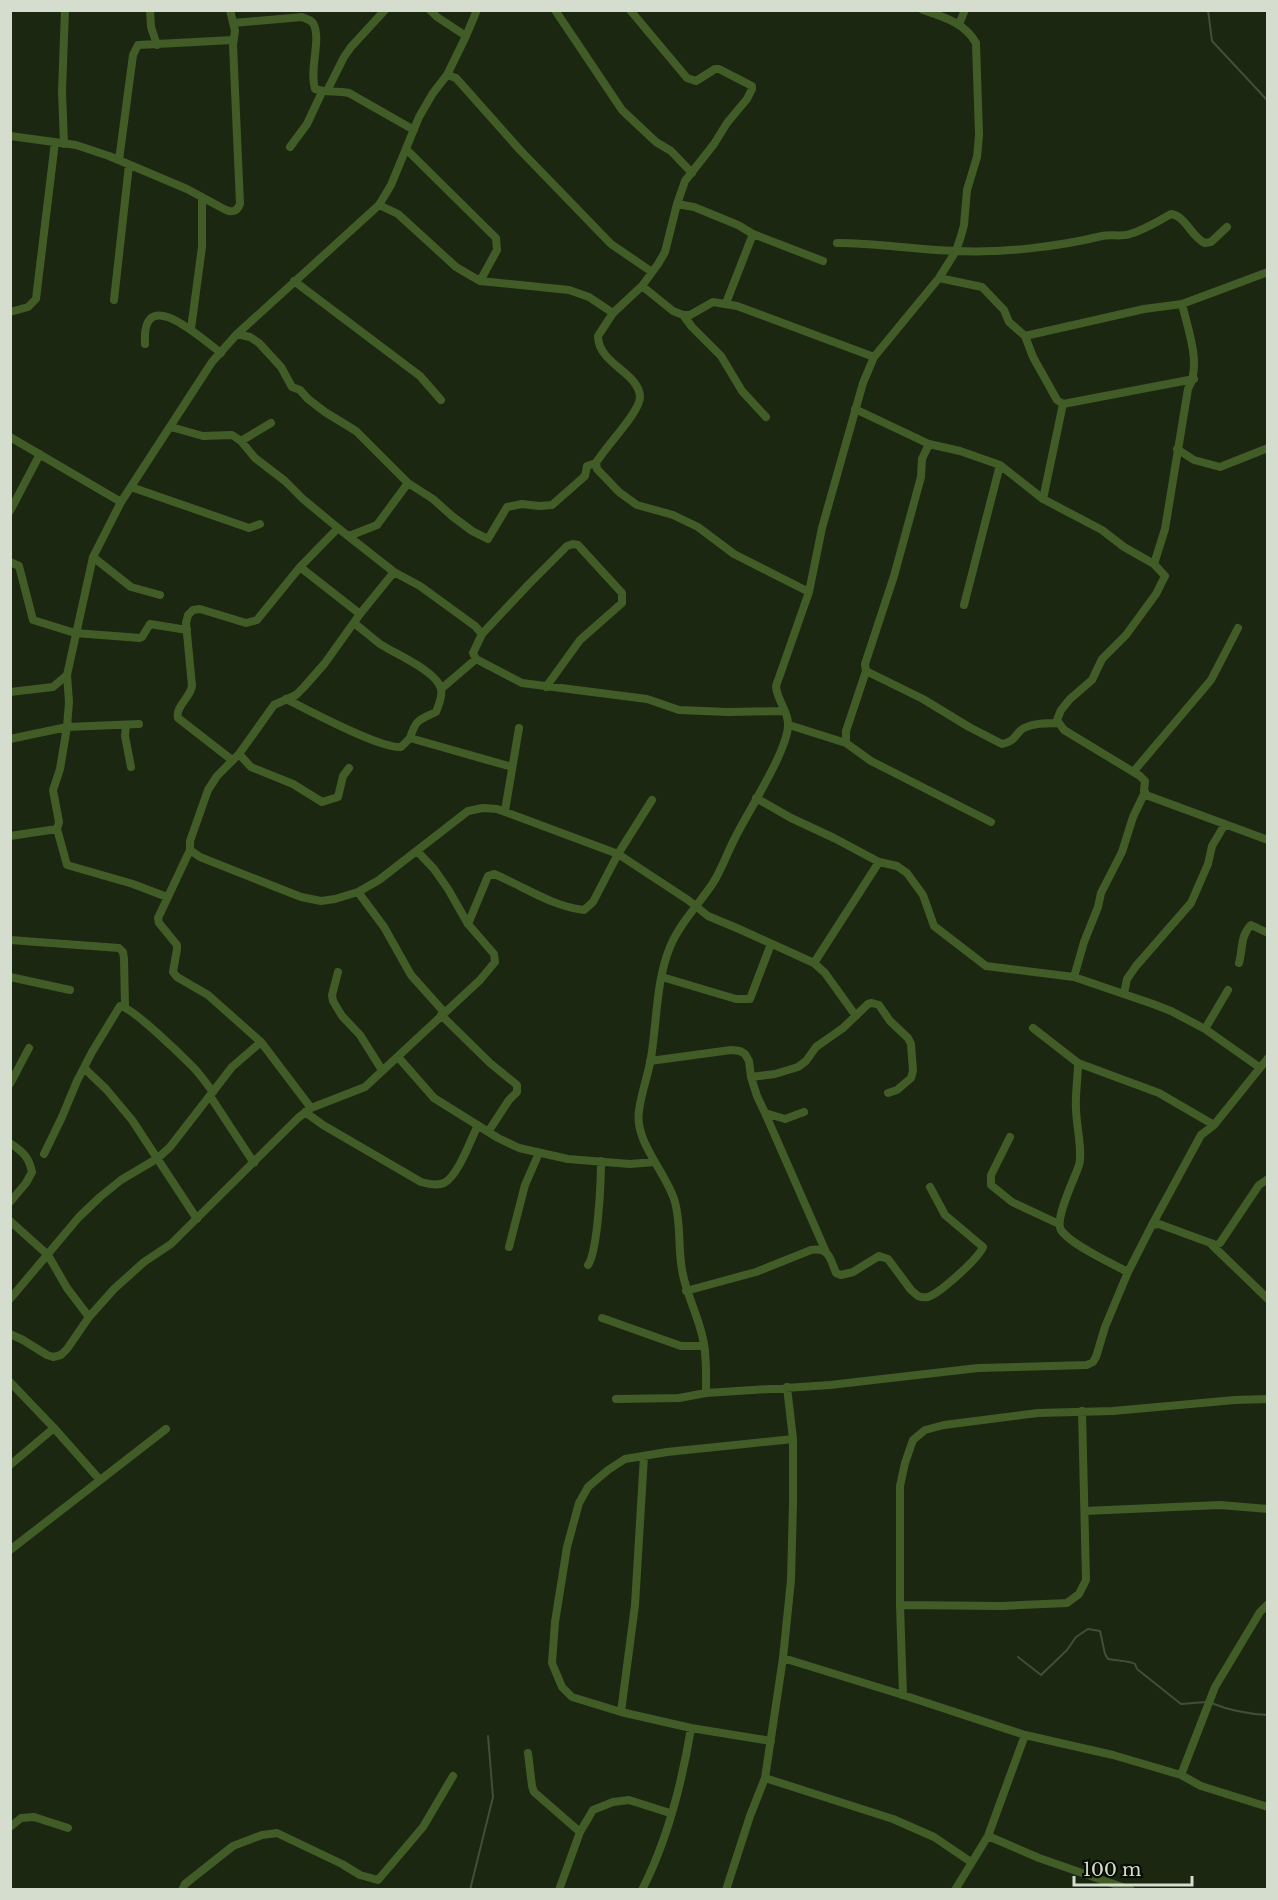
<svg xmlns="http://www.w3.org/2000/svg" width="1278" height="1900" viewBox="0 0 1278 1900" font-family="'Libre Baskerville',serif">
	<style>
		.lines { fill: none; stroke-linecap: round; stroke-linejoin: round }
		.stream { stroke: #434d3e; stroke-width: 2 }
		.street { stroke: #425c27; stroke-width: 8 }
	</style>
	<rect width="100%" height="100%" fill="#1b2710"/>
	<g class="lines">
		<path class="stream" d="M1208,10L1212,41L1268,101
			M1018,1657L1041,1675L1067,1650L1076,1637L1088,1629L1100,1631L1105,1654L1108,1659C1117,1661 1128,1660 1135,1664L1137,1669L1181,1704L1206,1702
			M1211,1703C1231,1711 1247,1714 1268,1715
			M470,1890L493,1797L488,1736"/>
		<path class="street" d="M150,10L151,27L157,45
			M430,10L437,17L466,36
			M555,10L622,110L656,142L671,151L692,173
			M233,23L302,17C307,19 312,20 314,25C321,41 309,70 315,89C326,93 337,90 349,93L414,130
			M959,24L965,10
			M447,75L456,78L520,150L611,244L652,272
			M327,91L344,57L351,47L385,10
			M10,136L76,145L109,156L187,189L224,209C231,213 237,212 240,204L233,45L235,31L230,10
			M64,144L62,91L65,10
			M290,147L307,124L322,92
			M407,150L496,238L497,250L480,281
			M119,160L133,55L138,45L233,40
			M677,204L694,207L738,225L753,234L823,261
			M379,205L398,214L456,267L480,281L569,290L589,297L613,313
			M837,243C877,243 916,250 956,251C1003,253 1057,247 1102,236C1111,234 1121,237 1130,234C1144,230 1158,221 1171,214C1186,216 1191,237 1205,243L1211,242L1227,227
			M939,278L982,287L1004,310L1009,322L1025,336L1144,309L1182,304L1268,272
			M294,281L420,376L441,400
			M642,286L673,311L683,315H690L713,302L737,306L874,357
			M114,300L129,165
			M726,303L753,234
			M10,312L28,307L36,299L55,142
			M683,315L692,327L721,356L742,391L766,417
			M191,329L202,247V197
			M237,334L250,337L259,343L281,367L292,387L300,390L308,399L325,412L356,431L408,483L433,499L452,516L472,531L488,539L507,507L522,504L539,506L552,505L585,476L587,466L596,463C605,447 640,412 640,397C639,372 598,364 598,336L613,313L642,286L658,264L665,252L677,204L685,181L714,144L727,123L747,99L752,89V86L719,69H715L696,81L687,78L630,10
			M1025,336L1033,357L1057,400L1063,404L1194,379
			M145,344C141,282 201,338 221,353
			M855,409L929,444L960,451L1000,465L1043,499L1102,530L1124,547L1154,564L1165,576L1156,594L1126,635L1102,659L1092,680L1070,699L1061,710L1057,720L1064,730L1140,776L1145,781L1144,791L1146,795L1268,840
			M171,427L203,436L232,435L241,441L255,458L285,481L303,499L338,528L394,572L420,586L475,626L482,634
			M10,437L121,502
			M241,441L271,423
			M929,444L922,459L921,477L894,576L865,664L866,671L923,699L969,727L1002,744C1013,742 1014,737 1021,730C1029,723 1048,723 1058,723
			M1177,449L1194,460L1220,467L1268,448
			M596,463L597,469L619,492L637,505L673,515L698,527L734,554L809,592
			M131,487L249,528L260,524
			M1043,499L1063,404
			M10,511L40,454
			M349,536L377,525L408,483
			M93,557L131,587L160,595
			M10,562L19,566L33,620L75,633L140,638L142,637L150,624L187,630
			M1154,564L1165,529L1188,389C1202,365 1188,330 1182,304
			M300,567L360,614
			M964,605L1000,465
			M354,623C363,630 371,637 380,644C395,654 437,671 441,689C443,697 438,706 436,712C419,720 416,719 410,738L512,767
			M866,671L846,731V743L871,761L991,822
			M67,675L69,702L67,727L60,769L53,790L59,822L57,829L67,865L133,884L167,897
			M546,687L580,640L622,603V593L578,545L573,544L567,546L529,584L482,634L473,653L476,659L522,683L647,699L679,710L728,712L784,711
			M441,689L476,659
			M10,692L53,687L67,675L93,557L121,502L212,362L237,334L379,205L391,185L419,117L433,93L447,75L466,36L477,10
			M286,699C308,710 380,749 401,747L410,738
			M126,725L125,736L131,767
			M789,725L846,743
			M10,739L67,727L139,724
			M239,754L251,767L293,784L322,802L338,797L343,776L349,768
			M232,760L178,718C175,707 190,698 192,686L186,623L188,615L193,610L200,609L246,623L257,620L300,567L338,528
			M1134,771L1211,680L1238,628
			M756,798L791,818L834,838L879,862L897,866L907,873L923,895L934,926L986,966L1074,977L1153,1004L1171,1011L1205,1029L1259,1067
			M505,811L519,728
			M10,836L57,829
			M190,850L200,857L301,897L321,901L335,899L358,892L379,880L468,811L483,808L497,809L618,854L688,900L708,916L739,929L814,963L825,973L856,1016
			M358,892L384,927L411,975L444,1012
			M468,924L488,876L494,874C523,886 553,907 584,910L593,902L618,854L652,800
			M10,940L119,948L123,952L124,959L125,1006
			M814,963L879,862
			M1239,963C1243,949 1240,936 1251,925L1268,933
			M338,972L332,995L333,1001L342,1016L360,1035L382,1070
			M10,977L70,990
			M662,977L736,999H750L771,944
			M1074,977L1084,942L1098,907L1101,893L1122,852L1133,817L1145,792
			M1124,994L1127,979L1136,966L1191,903L1208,864L1212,846L1225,824
			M441,1015L490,1063L517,1085V1092L509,1100L488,1132
			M1033,1028L1078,1063L1159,1093L1214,1125
			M1205,1029L1228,990
			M398,1057L434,1098L498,1138L519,1148L568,1159L630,1164L655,1162
			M650,1061L731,1050L740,1051L745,1054L749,1061L751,1077L757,1096L765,1113L785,1119L804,1112
			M1078,1063C1078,1078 1075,1095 1076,1109C1076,1123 1083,1153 1079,1165C1075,1178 1054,1219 1061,1230C1070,1244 1112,1264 1128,1272
			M84,1068L106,1089L132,1120L197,1219
			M751,1077L775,1074L798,1067L806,1061L816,1047L843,1028L868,1004L872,1003L879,1005L890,1021L908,1038L911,1044L913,1071L911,1078L897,1090L888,1093
			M10,1084L29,1048
			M210,1096L254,1163
			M311,1108L261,1042L208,995L177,977L173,972L177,949V945L159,923L158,918L190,850V841L208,790L217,776L239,754L274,705L296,695L304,687L325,663L360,614L394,572
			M305,1112L323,1125L421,1182C428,1184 437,1186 444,1183C458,1176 471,1139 478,1125
			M765,1113L826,1252
			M1010,1137L991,1175V1185L1012,1202L1059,1224
			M10,1143C23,1152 29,1157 32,1172L26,1183L10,1202
			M44,1154L62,1117L77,1081L92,1052L120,1006C132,1007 181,1055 192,1066C200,1074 206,1083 213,1092
			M10,1221L48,1255L67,1288L89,1317
			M1152,1225L1201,1135L1214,1125L1268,1058
			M1212,1245L1268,1299
			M509,1247L525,1185L539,1153
			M588,1265C598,1251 601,1180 601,1161
			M686,1291L756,1272L811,1250C829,1247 830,1258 836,1273L841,1275L853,1272L879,1256L888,1259L911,1290L918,1296C922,1297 924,1298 928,1297C940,1293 978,1259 983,1247L945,1215L930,1187
			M10,1299L79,1217L100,1197L121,1180L158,1158L170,1147L232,1067L261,1042
			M602,1318L681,1346H704
			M10,1334L23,1340L47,1355L53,1357L61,1355L67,1349L89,1317L114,1289L144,1262L171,1244L298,1118L311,1108L365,1087L480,980L495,962L494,954L468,924L448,889L434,869L417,851
			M10,1382L54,1428L100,1480
			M706,1393C706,1375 707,1356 703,1339C698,1315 686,1294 682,1270C678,1247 681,1224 675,1202C667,1173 634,1142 639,1111C641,1093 648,1076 651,1058C657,1021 656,981 670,947C680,923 699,904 713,883C722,869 727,853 735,838C747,813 789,749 788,724C788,710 777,701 776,686L809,592L822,528L863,383L874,357L939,278L956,251L961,236L964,225L967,190L977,157L979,135L976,43C965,23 944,17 923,10
			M616,1399L679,1398L706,1393L830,1385L978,1368L1087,1365L1093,1362L1096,1357L1105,1327L1128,1272L1152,1225L1159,1224L1216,1245L1220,1243L1259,1185L1268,1179
			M10,1465L54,1428
			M1085,1511L1220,1505L1268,1509
			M10,1550L166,1429
			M900,1605L1002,1606L1067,1603L1079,1594L1086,1580L1082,1411
			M783,1658L903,1695L1025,1735L1113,1755L1181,1775L1201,1786L1268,1807
			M903,1695L900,1605V1486L905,1463L913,1440L925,1430L944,1425L1038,1413L1113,1411L1235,1400L1268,1399
			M621,1712L635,1605L644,1456
			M771,1741L691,1728L621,1712L572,1697L562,1687L552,1663L555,1622L567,1547L579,1503L588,1487L608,1470L625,1459L667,1452L793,1439
			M528,1753L532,1786L534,1792L580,1832
			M1181,1775L1215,1687L1260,1612L1268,1604
			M765,1778L893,1819L934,1837L971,1862
			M10,1827L21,1818L34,1817L68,1828
			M988,1836L1039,1858L1131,1890
			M182,1890L185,1884L233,1846L262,1835L277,1833L342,1864L360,1875L378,1880L423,1827L453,1776
			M559,1890L580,1832L593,1810L613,1802L629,1800L670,1813
			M642,1890C668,1839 682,1783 691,1728
			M726,1890L750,1816L765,1778L783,1658L791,1580L793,1504V1439L787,1387
			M955,1890L988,1836L1025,1735"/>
	</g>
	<rect width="1278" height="1900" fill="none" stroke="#d5ddcf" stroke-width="24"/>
	<path d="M1074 1876v9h118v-9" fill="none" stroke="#d5ddcf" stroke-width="3"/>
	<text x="1083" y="1876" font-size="18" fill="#d5ddcf" stroke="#090e05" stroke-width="4.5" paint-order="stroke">100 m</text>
</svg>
